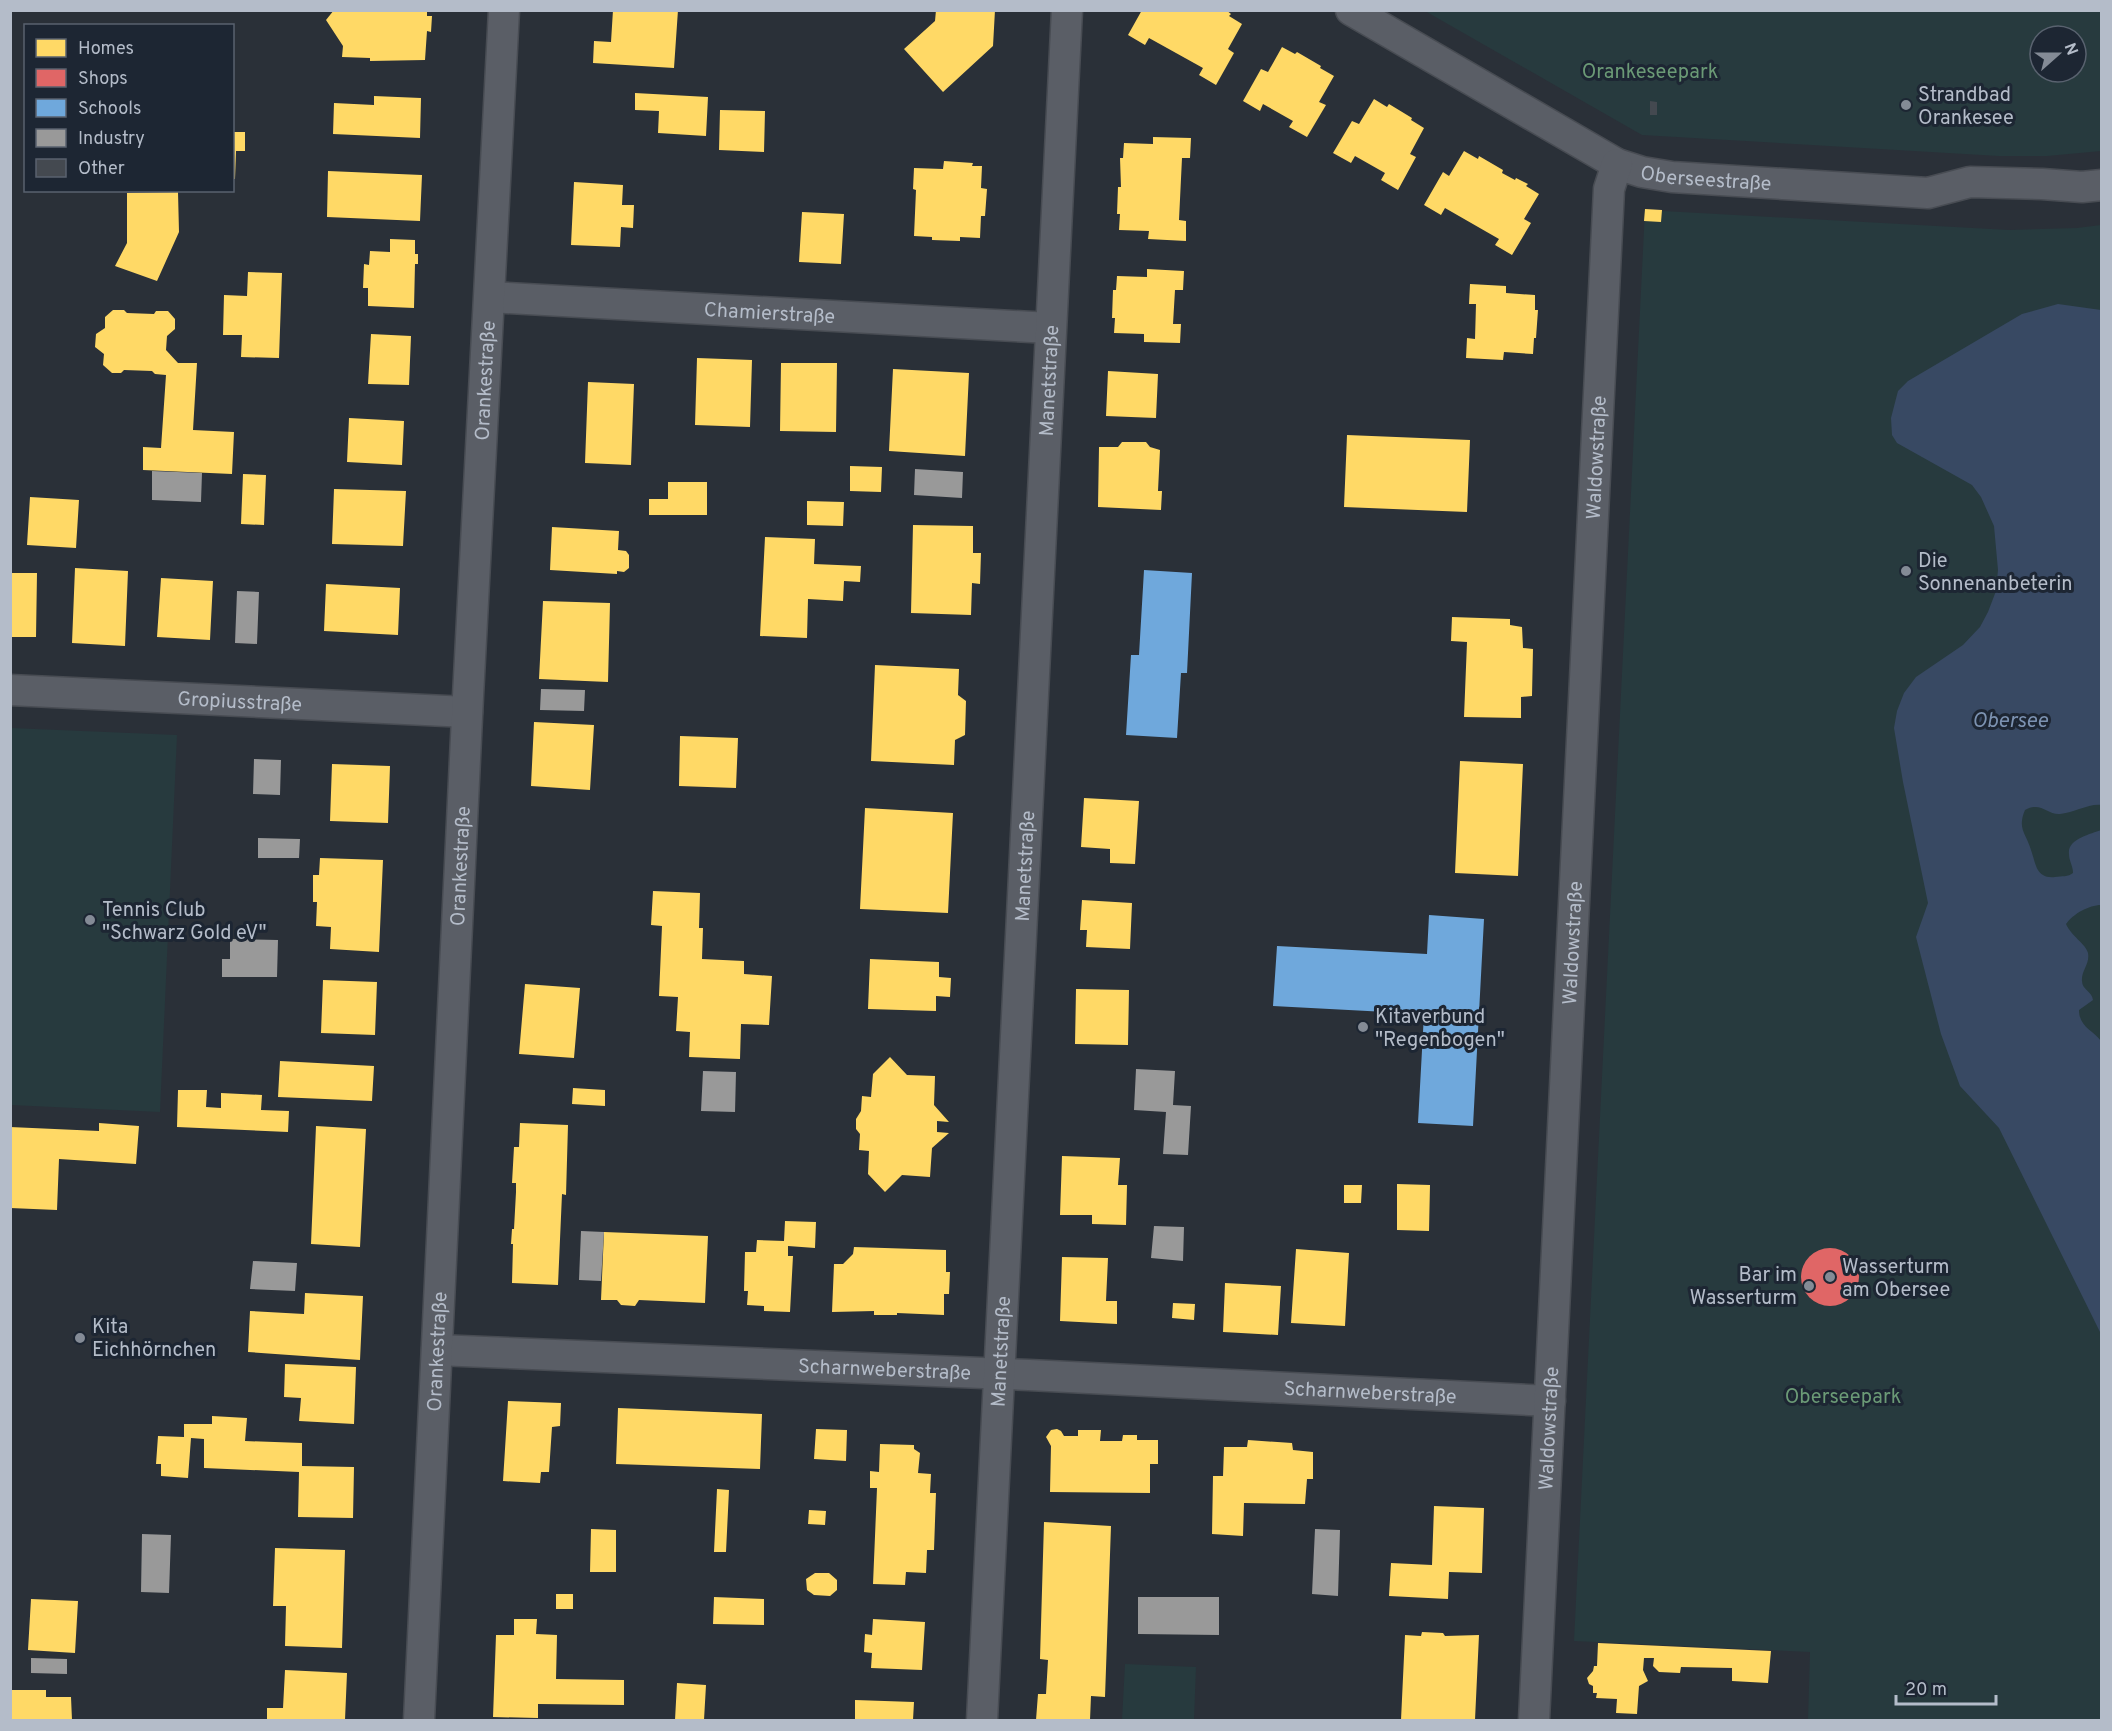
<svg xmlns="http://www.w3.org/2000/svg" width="2112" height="1731" viewBox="0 0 2112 1731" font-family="Overpass,sans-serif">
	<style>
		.green { fill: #273a3e; fill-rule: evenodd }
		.water { fill: #384963 }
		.homes { fill: #ffd966 }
		.shops { fill: #e06666 }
		.schools { fill: #6fa8dc }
		.industry { fill: #999 }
		.building { fill: #444950 }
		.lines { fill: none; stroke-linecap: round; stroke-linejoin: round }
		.street-casing { stroke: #484c53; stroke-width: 33 }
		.street { stroke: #5a5e66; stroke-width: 30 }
		.poi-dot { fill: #848b96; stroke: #1d2633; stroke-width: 2 }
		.labels { text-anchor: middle; stroke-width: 6; stroke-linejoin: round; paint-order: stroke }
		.park-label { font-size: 20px; fill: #6b9a76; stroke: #1d2633 }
		.poi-label { font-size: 20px; fill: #b4bcc9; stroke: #1d2633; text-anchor: start }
		.street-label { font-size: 20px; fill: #b4bcc9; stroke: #1d2633 }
		.water-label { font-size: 21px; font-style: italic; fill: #7c92b1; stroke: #1d2633 }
	</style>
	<rect width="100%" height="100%" fill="#2a3038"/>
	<path class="green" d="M1425,11H2101V151L2047,156H1999L1642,135ZM2040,36H2076V72H2040Z
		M1645,210L2009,230L2077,228L2101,225V1720H1808L1810,1652L1574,1641Z
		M11,728L177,735L160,1112L11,1105Z
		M1125,1664L1196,1667L1194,1720H1122Z"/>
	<path class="water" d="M2058,304L2101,310V805C2091,803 2072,813 2060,814C2047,815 2041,801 2025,810C2017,829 2026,833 2031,850C2036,864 2036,879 2055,877C2062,876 2068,877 2073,873C2073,866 2069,861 2069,854C2067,839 2091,834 2101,830V905C2089,905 2073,914 2066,924C2071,936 2086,944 2088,953C2090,964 2081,971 2082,981C2082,990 2092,991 2093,1000L2079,1010C2079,1027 2093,1030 2101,1041V1334L1999,1128L1960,1086L1941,1034L1916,937L1928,903L1903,782L1894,728L1897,711L1904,693L1916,677L1963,645L1980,627L1988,612L1996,591L1998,570L1994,526L1981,497L1972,485L1897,443L1892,435L1891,418L1898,391L1908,381L2022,314Z"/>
	<path class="homes" d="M334,10H427V16H432L431,32L427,31L425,60L370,61V58L342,57L343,46L326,20Z
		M613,10H678L674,68L593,63L594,41L611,42Z
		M936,10H995L993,46L943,92L904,49L935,21Z
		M1142,10H1226L1231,14L1229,16L1242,24L1228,49L1234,53L1216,85L1199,75L1203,68L1149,38L1145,45L1128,35Z
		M1282,47L1295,54L1297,52L1321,66L1320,68L1334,76L1319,102L1326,105L1307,137L1289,127L1293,121L1263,104L1260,111L1243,101L1261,69L1268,72Z
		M635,93L708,97L706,136L658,133L659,111L635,110Z
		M374,96L421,98L420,138L333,134L334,103L374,105Z
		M1374,99L1387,107L1389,104L1412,118L1411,120L1424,128L1410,154L1416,157L1398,190L1381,180L1385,173L1355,156L1351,163L1333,153L1352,121L1359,124Z
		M720,110L765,111L764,152L719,150Z
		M232,132H245V151H236L235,179H232Z
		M1153,137L1191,138L1190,158H1182L1179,220L1186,221V241L1148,239L1149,231L1119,230L1120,214H1117L1118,187H1121L1120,158H1123L1124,143L1153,144Z
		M1464,151L1478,159L1479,156L1503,170L1502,173L1515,180L1516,178L1528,184L1526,186L1539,194L1524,219L1531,223L1512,255L1495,245L1499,239L1445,208L1441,215L1424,205L1443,172L1449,176Z
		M944,161L973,163L972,166H982L981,188L987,189L985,216H981L980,238L960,237V241L932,240V237L914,236L916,190L913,189L914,168L943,169Z
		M328,171L422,175L420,221L327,217Z
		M574,182L623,185L622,205H634L633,228L621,227L620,247L571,245Z
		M178,192L179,232L157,281L115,266L127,243V193Z
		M1645,209L1662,210L1661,222L1644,221Z
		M802,212L844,214L841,264L799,262Z
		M390,239L415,240V254H418V264H415L414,308L368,306V288H363L364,264L369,265L370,251L390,252Z
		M1147,269L1184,271L1183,290H1175L1173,324H1181L1180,343L1144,342V334L1114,333L1115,318H1112L1113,290H1116L1117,276L1147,277Z
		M248,272L282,273L279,358L241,357L242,335H223L224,295L247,296Z
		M1470,284L1506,286V293L1535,295V310H1538L1536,338H1534L1533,354L1504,352L1503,360L1466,358L1467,338L1475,339L1476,304H1469Z
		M113,310H124L127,313L154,314L156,311H168L175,319V329L167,336L166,350L178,363H197L193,430L234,432L232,474L143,470V447L161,448L166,375L155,374L152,371L124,370L121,373H112L103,365L104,354L95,347L96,334L105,328V317Z
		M371,334L411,336L409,385L368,384Z
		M697,358L752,360L750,427L695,425Z
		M781,363H837L836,432L780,431Z
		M893,369L969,373L965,456L889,451Z
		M1108,371L1158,374L1156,418L1106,416Z
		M588,382L634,384L631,465L585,463Z
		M349,418L404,421L402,465L347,462Z
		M1347,435L1470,440L1467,512L1344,507Z
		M1122,442H1146L1150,447L1160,450L1158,491H1162L1161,510L1098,507L1099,447H1118Z
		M850,466L882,467L881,492L850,491Z
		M243,474L266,475L264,525L241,524Z
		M668,482H707V515H649V499H668Z
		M334,489L406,491L403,546L332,544Z
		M30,497L79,500L76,548L27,545Z
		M807,501L844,502L843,526L807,525Z
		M913,525L973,526V553H981L980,584L972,583L971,615L911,613Z
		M552,527L619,531L618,550L626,551L629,555V568L624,572L617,571V574L550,570Z
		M765,537L815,539L814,564L861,566L860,582L844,581L843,601L808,599L807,638L760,636Z
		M75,568L128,571L125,646L72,643Z
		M10,573H37L36,637H10Z
		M161,578L213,581L210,640L157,637Z
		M326,584L400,588L398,635L324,631Z
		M543,601L610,603L608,682L539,679Z
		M1452,617L1510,619V625L1522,627L1523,648L1533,649L1532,696L1521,697V718L1464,717L1467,642L1451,641Z
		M875,665L959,669L958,695L966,701L965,735L955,740L954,765L871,761Z
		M534,722L594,725L590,790L531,786Z
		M680,736L738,738L736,788L679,786Z
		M1460,761L1523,764L1518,876L1455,873Z
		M332,764L390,766L388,823L330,821Z
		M1084,798L1139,801L1135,864L1110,863V849L1081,847Z
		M865,808L953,813L948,913L860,909Z
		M320,858L383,860L379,952L330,949L331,927L316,926L317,902H313V875H319Z
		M653,891L700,893L699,928H703L702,959L744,961V974L772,976L769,1025L741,1024L740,1059L689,1057L690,1032L676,1031L678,997L659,996L662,926L651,925Z
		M1082,900L1132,903L1130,949L1086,947L1087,930H1080Z
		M870,959L939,962V977L951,978L950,997L936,996V1011L868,1009Z
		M323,980L377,982L375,1035L321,1033Z
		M525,984L580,988L574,1058L519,1054Z
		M1076,989L1129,990L1128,1045L1075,1044Z
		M890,1057L907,1075L935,1076L934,1105L949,1122L937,1121V1132L949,1133L932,1148L930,1177L902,1175L885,1192L868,1174L869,1151L859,1150L860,1134L856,1129V1119L861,1111L862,1096L871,1097L873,1074Z
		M280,1061L374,1066L372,1101L278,1097Z
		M573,1088L605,1090V1106L572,1104Z
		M178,1090H207L206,1107L221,1108V1093L262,1095L261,1110L289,1111L288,1132L177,1127Z
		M99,1123L139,1126L136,1164L59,1159L57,1210L10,1208V1127L99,1131Z
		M520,1123L568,1125L566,1195L562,1194L558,1285L512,1283L513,1244H511L512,1229H514L516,1192V1183H512L514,1147H519Z
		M316,1126L366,1129L360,1247L311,1244Z
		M1062,1156L1120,1158L1118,1185H1127L1126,1225L1092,1224V1215H1060Z
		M1397,1184L1430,1185L1429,1231L1397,1230Z
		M1344,1185H1362L1361,1203H1344Z
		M785,1221L816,1222L815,1248L788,1246V1256H793L790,1312L764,1311V1306L747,1305L748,1291H744L745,1252H756L757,1240L784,1241Z
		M604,1232L708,1236L705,1303L639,1300L635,1306L621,1305L617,1300H601Z
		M854,1247L946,1250V1272H950L949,1294H944V1315L897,1313V1315H874V1311L832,1312L834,1264H843L853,1254Z
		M1296,1249L1349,1253L1345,1326L1291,1323Z
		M1062,1257L1108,1258L1106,1301H1117V1324L1060,1321Z
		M1225,1283L1281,1286L1278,1335L1223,1332Z
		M305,1293L363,1296L360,1360L248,1352L250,1311L304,1314Z
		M1173,1303L1195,1304L1194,1320L1172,1318Z
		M285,1364L356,1367L354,1424L299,1421L301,1398L284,1397Z
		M508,1401L561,1403L560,1426L552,1427L549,1472H541L540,1483L503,1481Z
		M618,1408L762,1414L760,1469L616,1464Z
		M212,1416L247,1418L245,1441L302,1443V1466L354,1467L353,1518L298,1517L299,1472L204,1468V1439L191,1438L188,1478L161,1476V1464H156L158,1436L184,1437V1424H212Z
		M816,1429L847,1430L846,1461L814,1459Z
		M1057,1429L1061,1431L1064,1436H1078V1430H1101L1100,1441H1122L1123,1435H1137V1440H1158V1464H1150V1493L1050,1492L1051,1446L1046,1437L1051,1430Z
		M1248,1440L1292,1443L1293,1450L1313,1452V1479H1307L1305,1504L1244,1503L1243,1536L1212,1534L1213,1476H1223L1224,1447H1247Z
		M880,1444L914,1445V1449L920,1453L918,1473L931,1474L930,1493H936L934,1550H927L926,1573L906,1572L905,1585L873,1584L877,1488H870V1471L879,1472Z
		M717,1489L729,1490L726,1552H714Z
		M1434,1506L1484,1508L1482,1573L1449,1572L1448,1599L1389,1596L1391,1563L1432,1565Z
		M809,1510L826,1511L825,1525L808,1524Z
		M1044,1522L1111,1526L1105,1697L1091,1696L1090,1720H1036L1038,1694H1046L1048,1660L1040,1659Z
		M591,1529L616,1530V1572H590Z
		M275,1548L345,1550L342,1648L285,1646L286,1606H273Z
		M815,1573H829L837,1580V1590L830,1596L814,1595L807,1590L806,1579Z
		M556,1594H573V1609H556Z
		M714,1597L764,1599V1625L713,1624Z
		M31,1599L78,1601L75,1653L28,1650Z
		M514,1619H537L536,1634L557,1635L556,1679L624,1680V1705L538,1704V1718L493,1717L496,1635H514Z
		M873,1619L925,1622L922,1670L871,1668L872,1653L864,1652L865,1634L872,1635Z
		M1422,1632L1443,1633L1445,1636L1479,1635L1475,1720H1401L1405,1635L1421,1636Z
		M1598,1643L1771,1651L1768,1683L1732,1681V1668L1681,1667L1680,1673L1659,1672L1653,1666L1654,1658H1644L1643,1670L1648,1681L1639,1686L1637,1714L1616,1713L1617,1699L1596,1698L1597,1693H1593V1686L1589,1684L1587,1678L1593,1671L1594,1666H1597Z
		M285,1670L347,1673L345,1720H267V1708H283Z
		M677,1683L706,1685L704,1720H675Z
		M10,1690H46V1697H71L72,1720H10Z
		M855,1700L914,1702L913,1720H855Z"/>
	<path class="shops" d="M1801 1277a29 29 0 1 1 58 0a29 29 0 1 1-58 0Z"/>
	<path class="schools" d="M1144,570L1192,573L1187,673H1181L1177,738L1126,735L1131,655H1139Z
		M1429,915L1484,919L1473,1126L1418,1123L1424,1014L1273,1006L1277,946L1427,954Z"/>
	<path class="industry" d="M915,469L963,472L962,498L914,495Z
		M152,471L202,473L201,502L152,500Z
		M237,591L259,592L257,644L235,643Z
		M541,689L585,690L584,711L540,710Z
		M254,759L281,760L280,795L253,794Z
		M258,838L300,839L299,858H258Z
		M230,939L278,940L277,977H222V959H230Z
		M1136,1069L1175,1071L1173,1105L1191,1106L1188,1155L1163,1154L1166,1112L1134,1110Z
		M703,1071L736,1072L735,1112L701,1111Z
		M1154,1226L1184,1227L1183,1261L1151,1258Z
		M581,1231L604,1232L601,1281L579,1280Z
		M253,1261L297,1263L295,1291L250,1289Z
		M1315,1529L1340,1530L1338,1596L1312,1594Z
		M142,1534L171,1535L169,1593L141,1592Z
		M1138,1597H1219V1635L1138,1634Z
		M31,1658L67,1659V1674L31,1673Z"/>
	<path class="building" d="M1650,101L1657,102V115H1650Z"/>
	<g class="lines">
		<g class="street-casing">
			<g id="street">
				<path id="s1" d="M1351,10L1617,164L1642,172L1672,177L1928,193L1970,182L2042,184L2082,187L2102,185"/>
				<path id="s2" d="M490,297L1050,328"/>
				<path id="s3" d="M10,690L467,712"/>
				<path id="s4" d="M437,1350L1029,1375L1550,1401"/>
				<path id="s5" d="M419,1720L468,696L504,10"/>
				<path id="s6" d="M982,1720L1067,10"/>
				<path id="s7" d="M1534,1720L1609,189L1617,164"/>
			</g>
		</g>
		<use href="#street" class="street"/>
	</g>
	<g class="poi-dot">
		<circle cx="1906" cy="105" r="6"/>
		<circle cx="1906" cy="571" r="6"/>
		<circle cx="90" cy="920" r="6"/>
		<circle cx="1363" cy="1027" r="6"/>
		<circle cx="1830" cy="1277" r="6"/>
		<circle cx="1809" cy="1286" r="6"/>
		<circle cx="80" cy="1338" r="6"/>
	</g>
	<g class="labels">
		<g class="park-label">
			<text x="1650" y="78">Orankeseepark</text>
			<text x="1843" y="1403">Oberseepark</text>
		</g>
		<g class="poi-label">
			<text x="1918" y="101">Strandbad<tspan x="1918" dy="23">Orankesee</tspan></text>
			<text x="1918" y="567">Die<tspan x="1918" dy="23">Sonnenanbeterin</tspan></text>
			<text x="102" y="916">Tennis Club<tspan x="102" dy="23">"Schwarz Gold eV"</tspan></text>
			<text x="1375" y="1023">Kitaverbund<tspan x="1375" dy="23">"Regenbogen"</tspan></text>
			<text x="1842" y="1273">Wasserturm<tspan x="1842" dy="23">am Obersee</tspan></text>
			<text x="1797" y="1281" text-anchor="end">Bar im<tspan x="1797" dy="23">Wasserturm</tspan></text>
			<text x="92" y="1333">Kita<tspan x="92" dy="23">Eichhörnchen</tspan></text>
		</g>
		<g class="street-label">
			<text dy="7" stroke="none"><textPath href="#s1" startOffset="398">Oberseestraße</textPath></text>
			<text dy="7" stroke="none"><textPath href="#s2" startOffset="280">Chamierstraße</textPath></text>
			<text dy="7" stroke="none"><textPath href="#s5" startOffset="1341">Orankestraße</textPath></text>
			<text dy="7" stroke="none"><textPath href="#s6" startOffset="1341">Manetstraße</textPath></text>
			<text dy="7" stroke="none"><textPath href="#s7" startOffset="1264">Waldowstraße</textPath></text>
			<text dy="7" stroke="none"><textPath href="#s3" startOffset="230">Gropiusstraße</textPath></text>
			<text dy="7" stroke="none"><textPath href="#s5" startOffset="855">Orankestraße</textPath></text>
			<text dy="7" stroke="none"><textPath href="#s6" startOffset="855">Manetstraße</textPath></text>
			<text dy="7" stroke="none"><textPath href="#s7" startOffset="778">Waldowstraße</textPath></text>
			<text dy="7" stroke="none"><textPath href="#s5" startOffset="369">Orankestraße</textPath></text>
			<text dy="7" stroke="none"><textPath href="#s6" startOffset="369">Manetstraße</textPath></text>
			<text dy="7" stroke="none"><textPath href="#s4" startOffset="448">Scharnweberstraße</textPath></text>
			<text dy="7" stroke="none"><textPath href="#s4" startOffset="934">Scharnweberstraße</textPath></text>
			<text dy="7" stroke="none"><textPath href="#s7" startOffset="292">Waldowstraße</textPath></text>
		</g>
		<g class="water-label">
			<text x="2010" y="727">Obersee</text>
		</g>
	</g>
	<rect width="2112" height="1731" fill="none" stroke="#b4bcc9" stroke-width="24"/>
	<rect x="24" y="24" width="210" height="168" fill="#1d2633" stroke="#59626f" stroke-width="1.5"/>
	<rect x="36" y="39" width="30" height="18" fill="#ffd966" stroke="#59626f" stroke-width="1.5"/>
	<text x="78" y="54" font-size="18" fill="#b4bcc9">Homes</text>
	<rect x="36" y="69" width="30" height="18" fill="#e06666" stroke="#59626f" stroke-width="1.5"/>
	<text x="78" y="84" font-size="18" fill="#b4bcc9">Shops</text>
	<rect x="36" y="99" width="30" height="18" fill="#6fa8dc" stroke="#59626f" stroke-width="1.5"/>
	<text x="78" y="114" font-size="18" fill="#b4bcc9">Schools</text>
	<rect x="36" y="129" width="30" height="18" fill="#999999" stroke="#59626f" stroke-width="1.5"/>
	<text x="78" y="144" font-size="18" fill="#b4bcc9">Industry</text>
	<rect x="36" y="159" width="30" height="18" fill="#444950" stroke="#59626f" stroke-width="1.5"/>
	<text x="78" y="174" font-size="18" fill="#b4bcc9">Other</text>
	<g transform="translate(2058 54) rotate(69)"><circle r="28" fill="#1d2633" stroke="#59626f" stroke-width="1.5"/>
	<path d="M0-4.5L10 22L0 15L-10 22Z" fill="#848b96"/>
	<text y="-9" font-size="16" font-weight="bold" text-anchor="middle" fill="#b4bcc9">N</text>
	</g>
	<path d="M1896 1695v9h100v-9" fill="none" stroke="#b4bcc9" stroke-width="3"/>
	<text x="1905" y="1695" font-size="18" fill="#b4bcc9" stroke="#1d2633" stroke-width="4.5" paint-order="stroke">20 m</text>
</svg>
